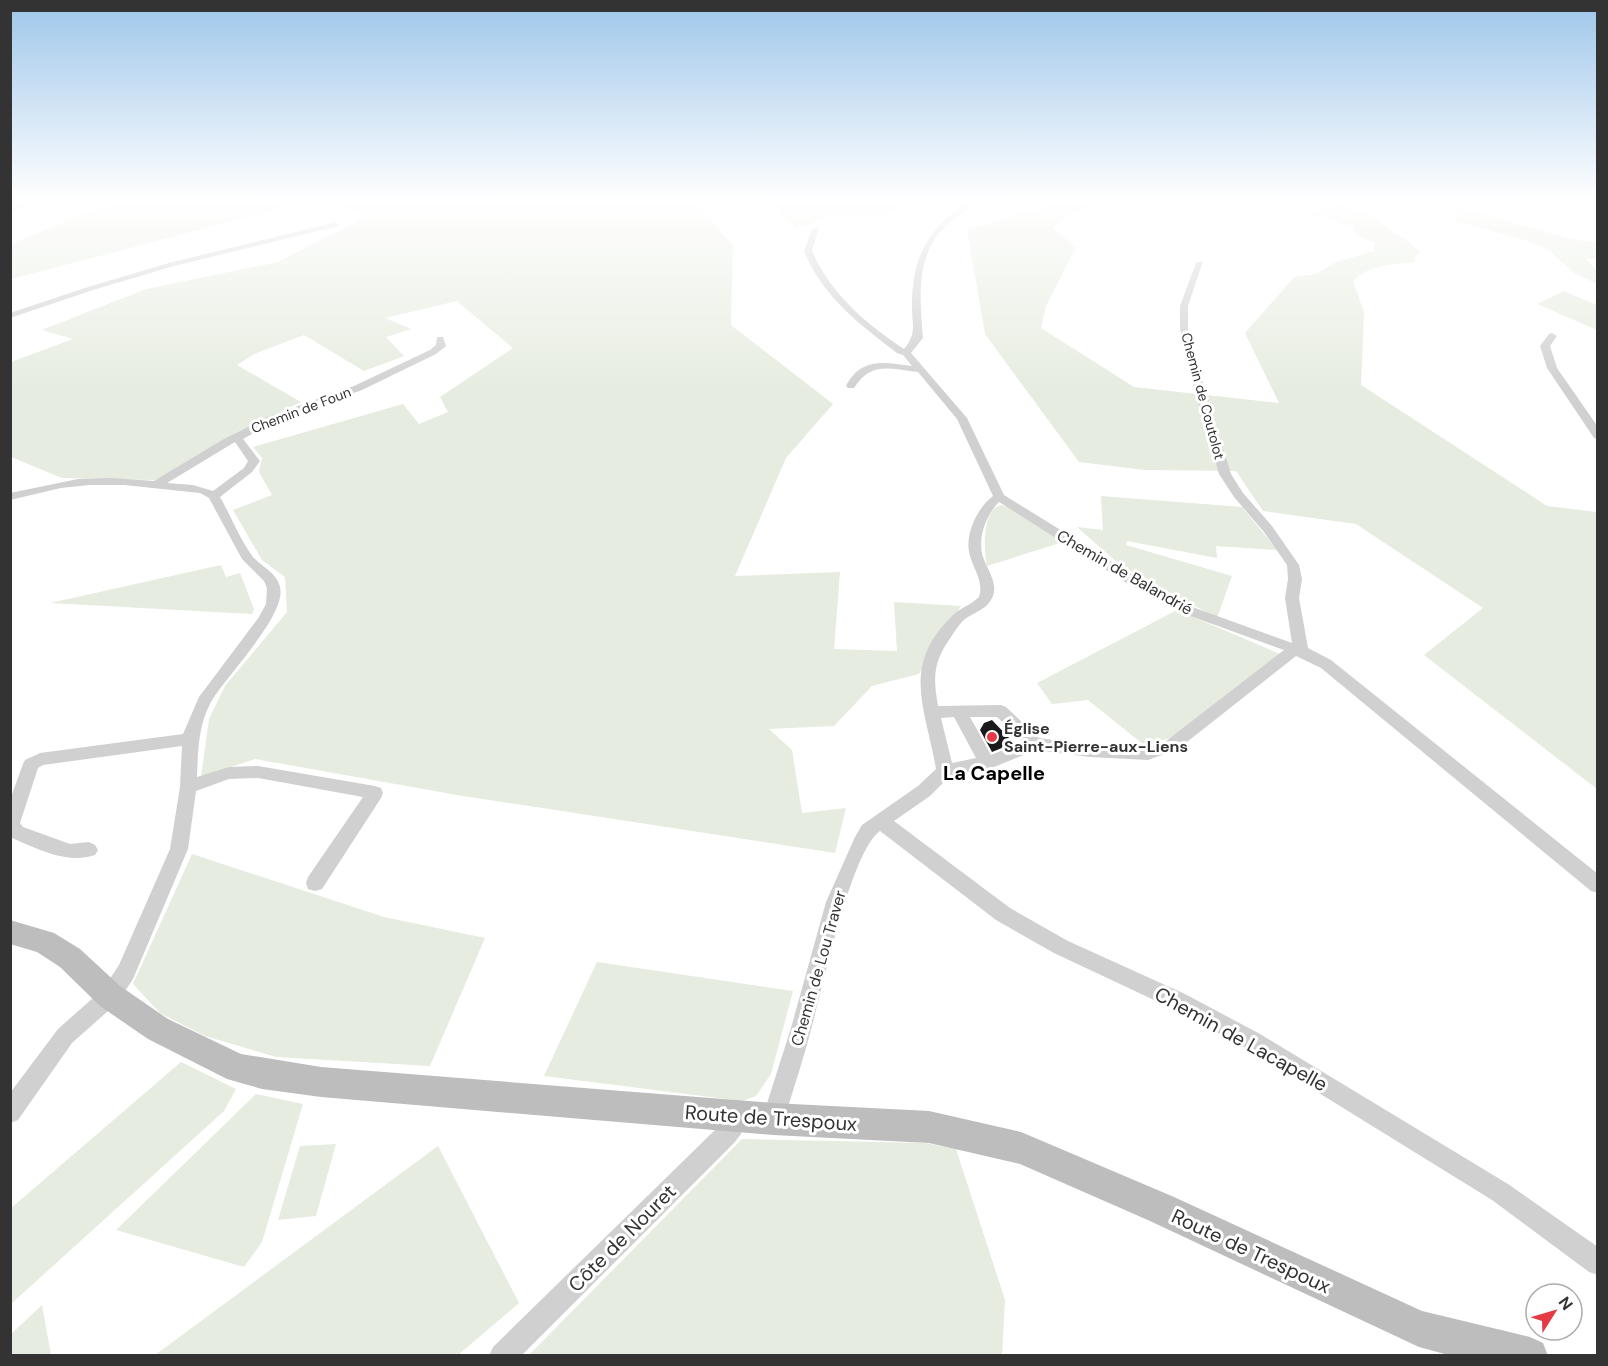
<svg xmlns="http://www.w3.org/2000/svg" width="1608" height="1366" viewBox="0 0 1608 1366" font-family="'DM Sans',sans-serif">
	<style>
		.green { fill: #e6ecdf }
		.building { fill: #1a1a1a }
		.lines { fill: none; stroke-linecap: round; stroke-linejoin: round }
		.street { fill: #d0d0d0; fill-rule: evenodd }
		.secondary { fill: #bdbdbd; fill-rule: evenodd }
		.poi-dot { fill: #e63946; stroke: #fff; stroke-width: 2 }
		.labels { text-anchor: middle; stroke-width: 6; stroke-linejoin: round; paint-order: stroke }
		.far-street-label { font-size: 14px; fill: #333; stroke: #fff }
		.street-label { font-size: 16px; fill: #333; stroke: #fff }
		.poi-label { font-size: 16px; font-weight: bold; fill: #333; stroke: #fff; text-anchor: start }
		.quarter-label { font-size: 20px; font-weight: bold; fill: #000; stroke: #fff }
		.near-street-label { font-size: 20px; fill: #333; stroke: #fff }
	</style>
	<rect width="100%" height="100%" fill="#fff"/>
	<path class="green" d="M147,202H306L11,279V244L102,206Z
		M318,202H697L733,246L731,325L833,404L786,458L735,576L840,572L834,649L897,651L894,602L961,606L919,674L872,686L834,726L769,729L792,750L802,813L846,808L835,853L457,795L255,759L201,777L209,719L225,686L287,612L285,577L262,560L233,510L272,495L259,472L262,458L253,447L403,404L419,424L448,412L440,397L513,348L457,301L385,318L411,329L386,337L404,356L364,371L304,335L254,354L237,365L301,402L239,431L166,476L155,480L62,478L11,457V362L73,339L42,330L146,289L278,262L370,215Z
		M769,202H909L882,217H826L796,229Z
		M1057,202H1110L1079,210L1052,227L1076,247L1046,306L1041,328L1134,387L1279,403L1245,333L1294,277L1316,274L1336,262L1375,251L1374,242L1366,241L1352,230L1356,227L1341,223L1331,218L1309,215L1317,209L1337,207L1332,202C1354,202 1405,237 1421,253L1415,256V262C1394,265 1369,264 1353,281L1364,312L1361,385L1547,506L1597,512V789L1424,655L1483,608L1356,524L1263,511L1236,471L1145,470L1079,462L985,334L967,230Z
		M1424,202H1438L1572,239L1597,242V259H1586L1597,271V284L1574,273L1548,249L1521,239L1452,220L1465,213Z
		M1564,291L1597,305V330L1537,304Z
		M1101,496L1242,507L1277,550L1216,546L1217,558L1127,541L1126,545L1232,576L1217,618L1120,565L1077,527L1103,530Z
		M1001,505L1009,508L1063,542L987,566C984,551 981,511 1001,505Z
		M221,565L226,577L240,573L254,609L252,614L50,603Z
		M1177,610L1280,654L1170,738L1144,745L1088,700L1052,704L1037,683Z
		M192,854L384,917L485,938L430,1066L276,1057L205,1036L160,1013L133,984Z
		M597,962L793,991L771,1074L756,1096L742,1101L544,1076Z
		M181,1062L236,1089L224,1111L11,1304V1208Z
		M256,1094L303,1104L262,1242L244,1267L116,1230Z
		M742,1139L925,1143L956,1149L1005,1300L1002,1355H529Z
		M336,1144L316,1216L278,1220L300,1146Z
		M438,1146L519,1303L458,1355H155Z
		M42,1305L51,1355H11V1334Z"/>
	<path class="building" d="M992,720L1011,740L1014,743L992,752L980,730L984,723Z"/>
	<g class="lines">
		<path class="street" d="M28,202H38L10,213V209Z
			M968,202H976C966,211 954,218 944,228C915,256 920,301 923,338L911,353L967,418L1004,495L1135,576L1195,608L1292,643L1285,598L1288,579L1287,565L1264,532L1234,497L1219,474L1185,357L1180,329V306L1196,263L1203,261L1188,306V329L1195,357L1231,474L1243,493L1272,526L1299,565L1302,579L1299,598L1308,648L1331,660L1598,874V893L1591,891L1321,668L1296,656L1178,749L1148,760L1090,757L1036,750L994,767L950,776L930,796L894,821L1010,908L1068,941L1185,994L1260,1034L1508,1184L1598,1247V1275L1589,1272L1492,1200L1246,1048L1171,1008L1054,953L996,920L880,831C851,851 823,987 812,1026C804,1057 794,1088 784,1119L781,1127L773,1130L765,1127L762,1119L791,1028L826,902L855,837L862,825L918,786L936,769C926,709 900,667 952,616C960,608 971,605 979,597C984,582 974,570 970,556C964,536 976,509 993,496L957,419L918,372C890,369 871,361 854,388H848L846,386C861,357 884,362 912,366L903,355L897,353C858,323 823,297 804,251L812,229L819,227L812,251C831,294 865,323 904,349C917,333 912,326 912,306C912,257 927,229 968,202ZM999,502L1125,582L1185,614L1284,650L1166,741L1147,748L1090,745L1039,738L1006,707L1001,705L938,706C933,677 933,662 951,637C955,631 959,624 965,619C975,612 988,609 993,596C998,583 987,569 983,557C977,539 986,515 999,502ZM954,717L976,758L952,763L941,718ZM970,717H997L1023,742L991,755Z
			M336,222L339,226L174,266L93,290L10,318V313L88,287L169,263Z
			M1552,333L1557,336L1550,346L1557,368L1598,427V439L1594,438L1547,368L1540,346L1549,334Z
			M437,337H443L446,346L436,354L362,390L275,421L243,439L260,461L252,472L220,497C231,516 240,540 253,557C262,567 277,573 280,587C287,615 226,676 211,702C198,726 198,751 197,777L229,767L258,766L375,786L381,788L383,793L381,798L322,889L315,891L308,889L306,883L308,877L363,797L258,778L229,779L196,791L188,849L133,979L117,1003L72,1043L18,1120L10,1123V1093L58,1029L103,989L119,965L170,849L180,787L182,746L43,765L38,768L20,823L23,827L70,844L89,842L95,845L98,850L95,855C67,865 36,848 10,837V800L23,764L25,760L40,753L183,734L199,697L259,617L266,604L267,588L264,581L242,559L209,498L200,493L124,485H89L61,488L10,500V493L78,479L112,478L154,481L224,439L267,417L354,386L430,350L436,345ZM235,442L248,461L244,468L213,491L193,485L167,483Z
			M736,1105L744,1108L747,1116L741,1134L734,1143L521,1356H489L493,1347L718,1127L728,1108Z"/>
		<path class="secondary" d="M10,920L54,933L80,949L120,986L168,1019L241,1054L321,1067L773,1103L929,1111L1021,1132L1174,1197L1422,1311L1530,1337L1543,1343L1548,1356H1452L1419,1347L1150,1221L1020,1164L929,1143L773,1135L321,1097L262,1089L227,1079L148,1039L100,1006L60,967L37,952L10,944Z"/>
	</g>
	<linearGradient id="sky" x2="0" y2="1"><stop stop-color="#9ec6ea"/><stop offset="0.51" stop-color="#fff"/><stop offset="1" stop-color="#fff" stop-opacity="0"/></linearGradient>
	<rect width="1608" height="393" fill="url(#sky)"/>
	<circle class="poi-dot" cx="992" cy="737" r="6"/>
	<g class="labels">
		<g class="far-street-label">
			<text transform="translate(1203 396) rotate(75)" y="5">Chemin de Coutolot</text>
			<text transform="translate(301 410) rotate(-21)" y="5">Chemin de Foun</text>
		</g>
		<g class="street-label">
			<text transform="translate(1125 572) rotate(30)" y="6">Chemin de Balandrié</text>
			<text transform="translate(818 968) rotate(-74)" y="6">Chemin de Lou Traver</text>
		</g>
		<g class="poi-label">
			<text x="1004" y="734">Église<tspan x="1004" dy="18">Saint-Pierre-aux-Liens</tspan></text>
		</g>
		<g class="quarter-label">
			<text x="994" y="780">La Capelle</text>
		</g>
		<g class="near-street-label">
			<text transform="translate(1241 1039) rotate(29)" y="7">Chemin de Lacapelle</text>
			<text transform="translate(771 1118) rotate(4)" y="7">Route de Trespoux</text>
			<text transform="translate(622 1238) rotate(-45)" y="7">Côte de Nouret</text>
			<text transform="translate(1251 1251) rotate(25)" y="7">Route de Trespoux</text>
		</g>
	</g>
	<rect width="1608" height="1366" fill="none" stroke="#333333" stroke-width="24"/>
	<g transform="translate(1554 1312) rotate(53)"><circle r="28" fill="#ffffff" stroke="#adadad" stroke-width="1.5"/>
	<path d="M0-4.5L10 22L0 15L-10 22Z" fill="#e63946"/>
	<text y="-9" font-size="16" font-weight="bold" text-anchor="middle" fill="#333333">N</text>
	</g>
</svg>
